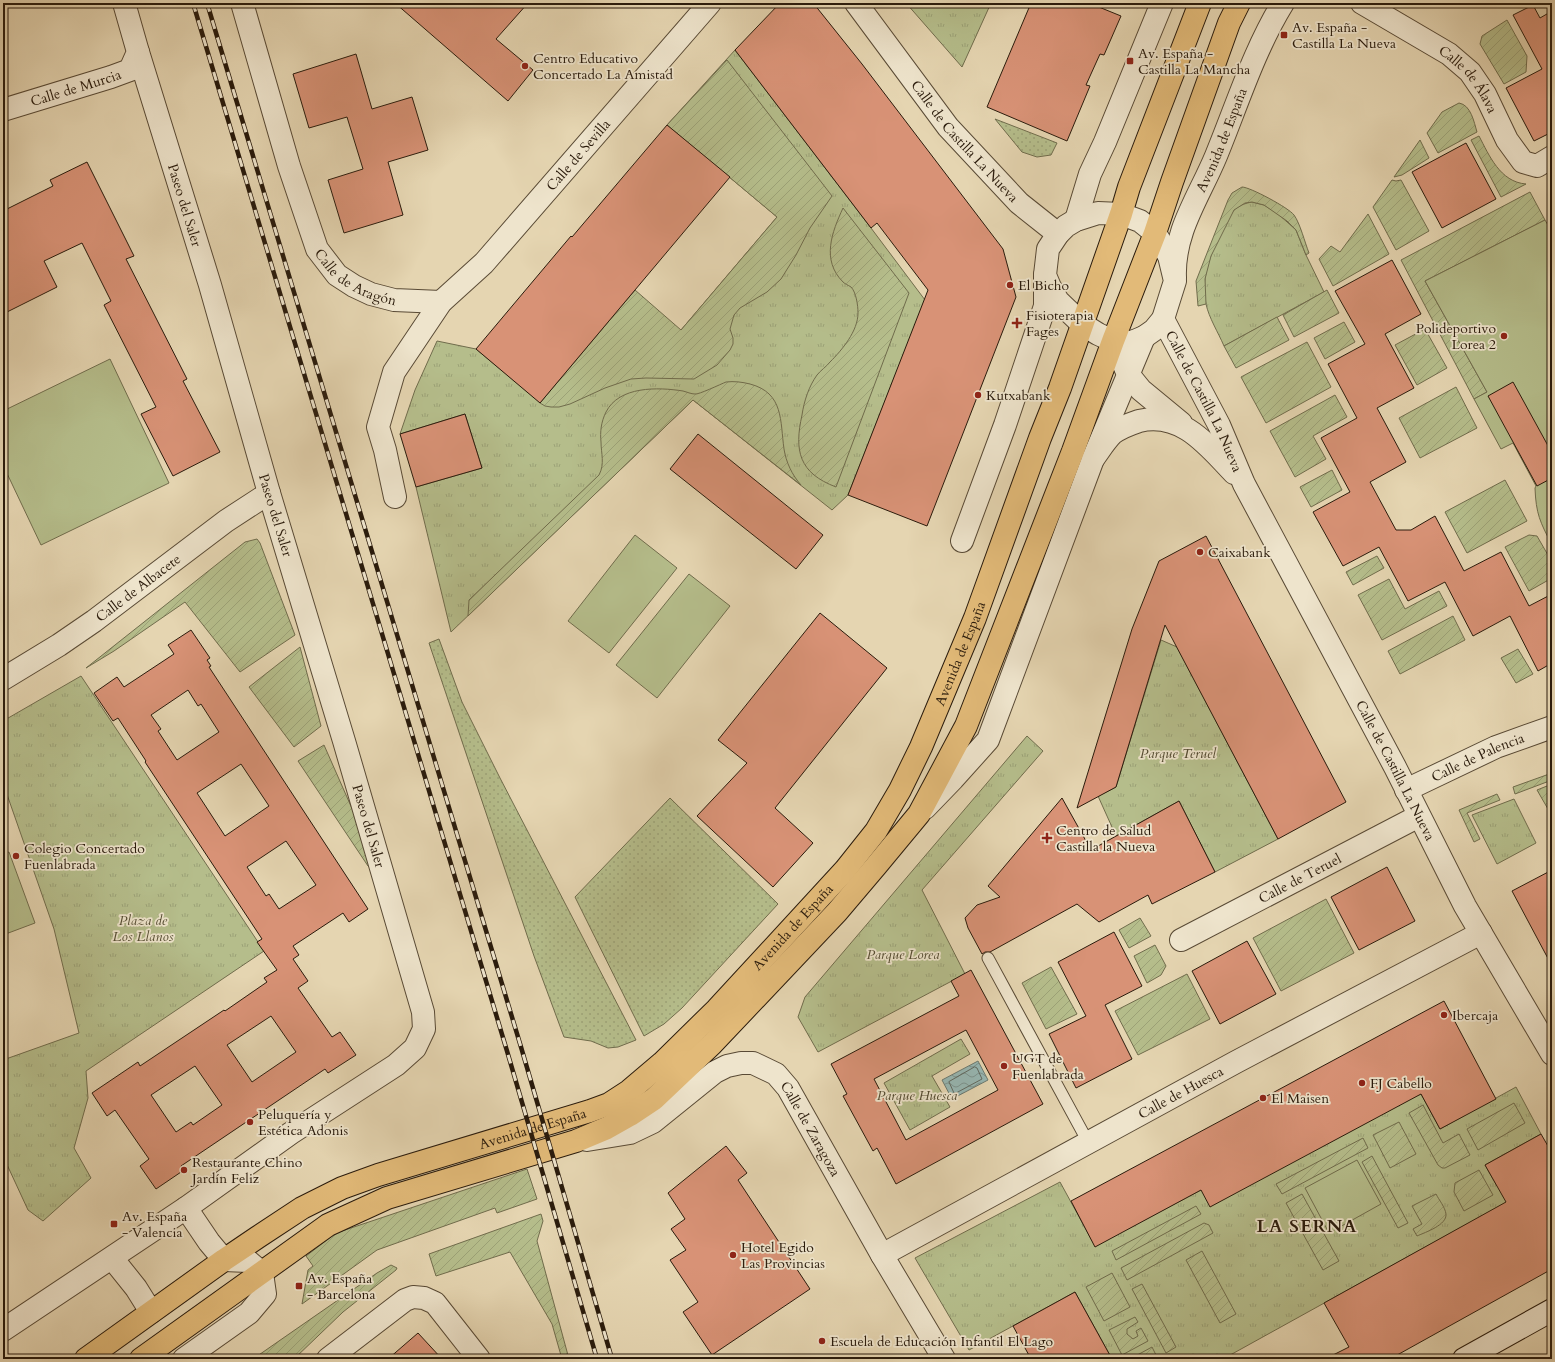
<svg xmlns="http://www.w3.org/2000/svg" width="1555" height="1362" viewBox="0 0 1555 1362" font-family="Cardo,serif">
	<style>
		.grass { fill: url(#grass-dots); stroke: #706c4c }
		.park { fill: url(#park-tufts); stroke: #706c4c }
		.garden { fill: url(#garden-furrows); stroke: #706c4c }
		.pitch { fill: #b5bd8b; stroke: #706c4c }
		.water { fill: url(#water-waves); stroke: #6b7970 }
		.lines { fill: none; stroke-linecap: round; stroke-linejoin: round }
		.shore { stroke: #606960; stroke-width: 1 }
		.building { fill: #d89276; stroke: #2a1b0c; fill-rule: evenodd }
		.service-casing { stroke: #594a35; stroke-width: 13 }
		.minor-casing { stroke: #594a35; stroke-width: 24 }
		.tertiary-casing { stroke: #594a35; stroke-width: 24 }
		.secondary-casing { stroke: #2a1b0c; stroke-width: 24 }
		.primary-casing { stroke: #2a1b0c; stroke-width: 24 }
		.service { stroke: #eee4cc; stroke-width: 11 }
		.minor { stroke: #eee4cc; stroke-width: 22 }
		.tertiary { stroke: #eee4cc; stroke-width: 22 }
		.secondary { stroke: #eee4cc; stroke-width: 22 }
		.primary { stroke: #e2ba78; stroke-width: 22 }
		.rail-casing { stroke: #2a1b0c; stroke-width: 4.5 }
		.rail { stroke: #eee4cc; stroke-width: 3; stroke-dasharray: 9; stroke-linecap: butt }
		.poi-dot { fill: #8f2418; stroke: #eee4cc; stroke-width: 1.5 }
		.labels { text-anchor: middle; stroke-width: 3.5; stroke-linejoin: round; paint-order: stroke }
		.poi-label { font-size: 14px; fill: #2a1b0c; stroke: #eee4cc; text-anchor: start }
		.street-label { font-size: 14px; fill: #2a1b0c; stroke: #eee4cc }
		.park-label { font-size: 14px; font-style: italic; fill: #544c32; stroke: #eee4cc }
		.district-label { font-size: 18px; font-weight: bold; letter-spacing: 1px; fill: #2a1b0c; stroke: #eee4cc }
	</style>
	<defs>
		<pattern id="grass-dots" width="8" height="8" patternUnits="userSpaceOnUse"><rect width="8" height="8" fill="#b5bd8b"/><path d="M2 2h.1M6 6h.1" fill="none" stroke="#9ca277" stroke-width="1.8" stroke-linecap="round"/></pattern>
		<pattern id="park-tufts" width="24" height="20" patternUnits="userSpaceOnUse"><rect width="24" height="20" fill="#b5bd8b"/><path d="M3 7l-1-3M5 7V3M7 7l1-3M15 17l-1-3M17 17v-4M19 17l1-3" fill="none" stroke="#9ca277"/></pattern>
		<pattern id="garden-furrows" width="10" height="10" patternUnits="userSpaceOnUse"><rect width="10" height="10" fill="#b5bd8b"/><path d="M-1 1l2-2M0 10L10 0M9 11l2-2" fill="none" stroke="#9ca277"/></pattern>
		<pattern id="water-waves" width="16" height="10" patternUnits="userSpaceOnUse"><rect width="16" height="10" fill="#97b7b3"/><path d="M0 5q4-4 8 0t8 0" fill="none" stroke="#7b9490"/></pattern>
	</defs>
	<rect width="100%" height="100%" fill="#e5d5b1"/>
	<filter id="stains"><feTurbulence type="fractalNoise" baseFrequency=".005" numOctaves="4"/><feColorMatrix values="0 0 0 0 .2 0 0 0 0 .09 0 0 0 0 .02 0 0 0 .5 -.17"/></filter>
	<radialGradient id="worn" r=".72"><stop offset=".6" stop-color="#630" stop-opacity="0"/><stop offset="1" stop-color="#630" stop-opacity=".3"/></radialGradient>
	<path class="grass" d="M995,119L1057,143L1051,155L1037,157L1022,152Z
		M439,639L462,702L500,778L636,1040L618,1047L608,1048L591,1041L564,1037L534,956L429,643Z
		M670,798L778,904L682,1008L664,1024L644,1036L575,897Z"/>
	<path class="park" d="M906,3H991L962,67Z
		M735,50L871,228L925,300L848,495L832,510L693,400L451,632L416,487L482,468L465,414L400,434L415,390L437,341L476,349L540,402L681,330L777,217L667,125Z
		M1252,202L1264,205L1277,213L1296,230L1306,255L1324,292L1224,346C1218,332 1209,318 1206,304C1200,276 1212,251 1224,227C1227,221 1230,214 1235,209C1240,205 1246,203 1252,202Z
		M1161,640L1177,647L1278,839L1215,872L1179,801L1116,836L1098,796L1116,787Z
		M81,676L264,951L86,1071L88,1098L74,1148L91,1178L43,1221L28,1210L3,1156V1060L79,1033L54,929L3,783V721Z
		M1027,736L1043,751L922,890L965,974L818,1052L798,1017L805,997Z
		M1514,799L1536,843L1497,864L1472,815Z
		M961,1039L970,1054L932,1076L950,1107L910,1130L884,1083Z
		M1516,1087L1541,1134L1485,1165L1497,1186L1516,1197L1223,1359H1112L1075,1292L969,1350L915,1258L1060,1182L1095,1246L1201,1190L1421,1094L1440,1129Z"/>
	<path class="garden" d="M1507,20L1527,56L1526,72L1504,84L1480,44L1482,36Z
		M727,60L832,196L810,228L796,255L781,279L767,292L740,308L734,315L730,329L733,338V344L730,350L717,365L694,379L646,378L631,379L605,388L570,404L559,407H551L545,406L540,403L635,290L681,330L777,217L667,125Z
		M1459,103C1471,105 1474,122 1477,132L1438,153L1427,133L1442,112Z
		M1479,136C1489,155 1500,182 1526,184L1501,197L1471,140Z
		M1420,140L1429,158L1402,175L1394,177Z
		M1392,180L1396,181L1401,180L1429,231L1396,250L1373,207Z
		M1242,187C1250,187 1289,208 1294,215C1300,223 1305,243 1309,253L1306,255L1296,230L1287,221L1264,205L1252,202L1245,203L1234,210L1211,256L1205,279L1206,304L1198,306L1196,281L1228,200L1232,193Z
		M1530,192L1545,220L1425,281L1487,392L1474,399L1401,260Z
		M843,208L909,293L836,487C799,473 794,451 802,415C804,401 809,386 817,375C821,370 826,367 830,362C842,350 858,331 858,313C858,305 856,292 851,287C848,285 845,284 843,282C821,260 832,232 843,208Z
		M1368,214L1389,254L1333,286L1319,259L1331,246L1340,252Z
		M1327,290L1339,313L1294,337L1283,315Z
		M1277,317L1289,340L1236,368L1224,346Z
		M1344,322L1355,342L1325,359L1314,338Z
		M1425,329L1447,368L1417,385L1395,345Z
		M1307,342L1331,387L1266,423L1241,377Z
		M726,382C734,381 742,382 750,384C784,393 780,421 784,449C786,462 792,475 801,485L693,400L468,616L469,600L599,475C605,464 601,453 601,442C600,432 601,422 606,412C619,386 658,387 683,391C687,392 691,394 695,394C698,395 721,384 726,382Z
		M1456,387L1477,428L1420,458L1399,418Z
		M1335,395L1347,417L1313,436L1326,459L1295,477L1270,431Z
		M1332,470L1342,490L1311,507L1300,487Z
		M1505,480L1527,521L1467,553L1445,512Z
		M1529,535L1537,536L1552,562V578L1529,591L1505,547Z
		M257,539L260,543L295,635L240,672L185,602L114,651L86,668L245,542Z
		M1377,556L1384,568L1353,585L1346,572Z
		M1389,579L1405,609L1439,591L1447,606L1382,640L1358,595Z
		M1453,616L1465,640L1400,674L1388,651Z
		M300,647L321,726L294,747L249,687Z
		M1518,649L1533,674L1516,683L1501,658Z
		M324,745L376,863L373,869L368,866L298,761Z
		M1552,773V780L1515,794L1513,787Z
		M1552,784V816L1537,790Z
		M1497,794L1500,800L1467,813L1480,839L1474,842L1459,810Z
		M1326,899L1354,953L1281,991L1253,938Z
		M1140,918L1151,936L1129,948L1119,930Z
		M1155,945L1166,966L1161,975L1147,983L1134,956Z
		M1051,967L1077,1014L1046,1029L1022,983Z
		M1187,974L1210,1019L1138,1055L1115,1011Z
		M1514,1103L1525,1123L1478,1150L1467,1129Z
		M1423,1105L1443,1143L1459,1134L1470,1155L1445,1168H1442L1438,1165L1409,1113Z
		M1399,1122L1416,1154L1390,1168L1373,1135Z
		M1363,1138L1368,1148L1282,1194L1276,1184Z
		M1372,1156L1408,1223L1398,1228L1362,1162Z
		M527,1169L537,1199L497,1213L495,1208L377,1250L302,1304L308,1270L313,1266L306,1256L336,1233Z
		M1479,1170L1493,1195L1464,1211L1454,1192L1455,1183Z
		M1302,1194L1339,1261L1323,1270L1286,1203Z
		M1436,1194C1439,1200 1445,1207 1446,1214C1447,1225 1426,1232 1417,1236L1413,1229L1422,1224L1412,1206Z
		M1196,1206L1201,1214L1116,1260L1112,1251Z
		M541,1214L543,1221L537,1241L569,1359H562L552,1324L510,1252L436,1276L429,1254Z
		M1204,1223L1209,1225L1213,1233L1127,1280L1121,1268Z
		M1202,1251L1236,1314L1220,1323L1186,1260Z
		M391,1265L397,1268L396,1270L343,1312L294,1359H253L377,1273Z
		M1112,1273L1130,1307L1104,1321L1086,1287Z
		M1142,1284L1176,1347L1166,1353L1132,1289Z
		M1135,1317L1138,1322L1127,1329V1334L1133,1339L1138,1336L1136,1331L1141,1328L1148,1341L1122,1355L1109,1330Z
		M1152,1347L1158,1359H1130Z"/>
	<path class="pitch" d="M1545,220L1552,232V545C1540,522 1536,514 1535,488L1536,486L1513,443L1501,449L1474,399L1487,392L1425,281Z
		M110,359L169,483L41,545L3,465V411Z
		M635,535L677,568L609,653L568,621Z
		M689,574L730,606L657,698L616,665Z
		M9,852L35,923L3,935V854Z
		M1357,1160L1381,1204L1329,1233L1305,1188Z"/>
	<path class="water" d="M978,1061L988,1080L952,1099L942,1080Z"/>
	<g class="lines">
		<path class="shore" d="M975,1067L977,1068L982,1079L956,1093H954L949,1082Z"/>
	</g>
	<path class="building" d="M395,3H528L496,39L533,70L508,101Z
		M780,3L814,4L862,64L1003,249L1016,297L927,526L848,495L928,290L877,223L871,228L735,50Z
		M1031,3H1089L1121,16L1104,55L1100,54L1086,85L1090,86L1067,141L987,107Z
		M1533,5L1540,18L1552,11V132L1534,141L1506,88L1542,69L1513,15Z
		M356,54L372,109L412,97L428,150L388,162L403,215L344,233L328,180L363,169L347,117L309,128L293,74Z
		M667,125L730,177L540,403L476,349L571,236L572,237Z
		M1466,143L1496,199L1442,228L1412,172Z
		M87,162L134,256L126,259L187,379L183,381L220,452L173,476L141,414L156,407L104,305L111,301L82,243L44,261L57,287L3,314V211L53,186L50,180Z
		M1392,260L1421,314L1385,334L1414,388L1377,408L1406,462L1370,482L1396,530H1411L1435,516L1464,571L1501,552L1529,606L1552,594V663L1538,671L1510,616L1473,636L1445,582L1408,601L1379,547L1343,566L1313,512L1350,492L1321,438L1357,418L1328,364L1365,344L1335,291Z
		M1513,382L1552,453V478L1537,486L1488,396Z
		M465,414L482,468L416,487L400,434Z
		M698,434L823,535L796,569L670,469Z
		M1206,536L1346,802L1278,839L1165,625L1116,787L1077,808L1132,629L1159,561Z
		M820,613L887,668L775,808L813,843L773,887L697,816L747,763L718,740Z
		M191,630L210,658L207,660L211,666L209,667L368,909L349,922L343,913L293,946L299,955L293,959L308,981L298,988L332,1037L340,1032L356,1055L328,1073L325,1069L181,1166L184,1170L156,1189L140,1166L149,1159L115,1110L107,1116L92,1093L138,1062L140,1066L224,1010L225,1011L267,982L264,978L277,970L257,942L262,939L145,762L146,761L118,718L113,721L94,693L117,677L124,687L174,654L168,645ZM188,690L198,706L201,704L219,732L177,760L158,731L161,729L151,715ZM241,764L269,806L225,836L197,793ZM286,841L316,885L279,909L269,894L266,896L247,867ZM271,1016L296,1052L252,1082L227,1045ZM195,1066L222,1105L193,1125L191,1122L176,1132L151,1095Z
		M1062,798L1091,850L1179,801L1215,872L1152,904L1148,895L1099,922L1077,904L990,952H985L982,954L968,928L965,918L977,905L1000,897L988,886Z
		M1387,867L1415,921L1359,950L1331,897Z
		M1552,870V966L1512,891Z
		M1114,932L1142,986L1105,1005L1132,1059L1076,1088L1049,1034L1086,1016L1058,962Z
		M1247,941L1276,994L1220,1024L1192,971Z
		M971,970L1043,1104L896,1184L877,1148L873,1151L843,1096L847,1094L831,1064L959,996L951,981ZM966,1030L998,1090L906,1140L874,1079Z
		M1444,1001L1496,1099L1440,1129L1421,1094L1210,1207L1201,1190L1095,1247L1071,1201Z
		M1541,1134L1552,1153V1269L1390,1359H1325L1349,1347L1324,1303L1506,1202L1485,1165Z
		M726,1146L747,1173L738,1180L810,1289L712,1355L683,1312L698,1302L670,1260L686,1250L671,1229L685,1219L668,1193Z
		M1075,1292L1112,1359H1031L1013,1326Z
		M418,1333L442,1359H388Z"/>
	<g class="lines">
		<g class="service-casing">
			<path id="service" d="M988,958L1088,1142"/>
		</g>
		<g class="minor-casing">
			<g id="minor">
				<path id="s1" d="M242,3L289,166L317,249L337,275L354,286L371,294L394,300L441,302"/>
				<path id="s2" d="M1362,3L1449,54L1470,72L1485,94L1507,140L1523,162L1537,166L1552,157"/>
				<path d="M1076,220L1090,174L1105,142L1162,3"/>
				<path id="s3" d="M1175,278C1173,232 1199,197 1216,156C1237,105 1254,50 1283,3"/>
				<path id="s4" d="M395,497L385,450L378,427L394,372L441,302L484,263L710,3"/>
				<path d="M962,541L1005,425L1045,306V275"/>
				<path id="s5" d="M3,679L59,645L94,621L226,521L269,493"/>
				<path id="s6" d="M1406,790L1496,747L1552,727"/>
				<path d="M925,808L953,779L988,740L1093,459L1144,337"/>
				<path id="s7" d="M1181,940L1419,816"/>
				<path id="s8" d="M587,1140L630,1133L653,1122L715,1072L727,1066L741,1063H753L776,1074L788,1088L882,1255L944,1359"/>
				<path id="s9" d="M882,1255L1236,1062L1481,933"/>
				<path d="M112,1258L136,1288L151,1312"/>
				<path d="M3,1330L186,1208L291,1133L396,1065L415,1048L424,1029L423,1012L344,741L269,493L210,285L138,52"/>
				<path d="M184,1359L249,1313L265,1294L262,1273L248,1261L224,1260L209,1242L186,1208"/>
				<path d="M328,1359L405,1300L413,1297L424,1298L435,1303L479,1359"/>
			</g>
		</g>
		<g class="tertiary-casing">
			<g id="tertiary">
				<path id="s10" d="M856,3L948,127L1019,203L1058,234"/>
				<path id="s11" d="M3,110L111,77L130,70L138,52L124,3"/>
				<path d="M1098,213L1121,214L1140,221L1155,233L1169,256L1175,281L1163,319L1154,330L1144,337L1132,342L1113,341L1098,334L1082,324L1058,301L1050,287L1045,275L1048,249L1058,234L1066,226L1076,220Z"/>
				<path id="s12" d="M1163,319L1219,425L1244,484L1395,767L1465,906L1552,1054"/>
				<path d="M1113,341L1128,374L1141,390L1181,423"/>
				<path d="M1093,459C1099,451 1105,441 1112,434C1119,428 1130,424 1139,421C1182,411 1208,446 1234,473"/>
			</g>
		</g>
		<g class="secondary-casing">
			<path id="secondary" d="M1464,1359L1552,1310"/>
		</g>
		<g class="primary-casing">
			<g id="primary">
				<path id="s13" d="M86,1359L224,1260L258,1237L302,1208L342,1188L378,1175L590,1111L609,1104L629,1091L662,1063L717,1009L845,870L876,831L900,790L921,747L975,618L1040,438L1060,388L1121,214L1129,187L1200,3"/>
				<path d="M141,1359L328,1225L387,1198L576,1141L607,1128L630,1115L654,1099L712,1044L837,912L876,866L919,814L966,726L1073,451L1113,341L1155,233L1172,182L1229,23L1239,3"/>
			</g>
		</g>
		<use href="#service" class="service"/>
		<use href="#minor" class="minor"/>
		<use href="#tertiary" class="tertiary"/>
		<use href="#secondary" class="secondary"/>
		<use href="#primary" class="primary"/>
		<g class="rail-casing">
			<path id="rail" d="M193,3L507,1051L597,1359
				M207,3L521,1047L612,1359"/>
		</g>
		<use href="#rail" class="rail"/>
	</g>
	<g class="poi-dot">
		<rect x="1280" y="31" width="8" height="8" rx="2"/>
		<rect x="1126" y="57" width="8" height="8" rx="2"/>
		<circle cx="525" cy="66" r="4"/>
		<circle cx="1010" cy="285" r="4"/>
		<path d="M1015 317h4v4h4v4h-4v4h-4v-4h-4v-4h4z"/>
		<circle cx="1504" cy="336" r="4"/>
		<circle cx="978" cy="395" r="4"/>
		<circle cx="1200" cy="552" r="4"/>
		<path d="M1045 832h4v4h4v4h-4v4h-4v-4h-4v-4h4z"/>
		<circle cx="16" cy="856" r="4"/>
		<circle cx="1444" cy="1015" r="4"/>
		<circle cx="1004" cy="1066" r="4"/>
		<circle cx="1362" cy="1083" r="4"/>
		<circle cx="1263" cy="1098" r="4"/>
		<circle cx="250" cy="1122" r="4"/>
		<circle cx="184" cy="1170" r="4"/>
		<rect x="110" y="1220" width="8" height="8" rx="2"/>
		<circle cx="733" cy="1255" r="4"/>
		<rect x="295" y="1282" width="8" height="8" rx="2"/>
		<circle cx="822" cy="1341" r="4"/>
	</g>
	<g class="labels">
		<g class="poi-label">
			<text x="1292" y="32">Av. España -<tspan x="1292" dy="16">Castilla La Nueva</tspan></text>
			<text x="1138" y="58">Av. España -<tspan x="1138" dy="16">Castilla La Mancha</tspan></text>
			<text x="533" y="63">Centro Educativo<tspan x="533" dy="16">Concertado La Amistad</tspan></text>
			<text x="1018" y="290">El Bicho</text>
			<text x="1026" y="320">Fisioterapia<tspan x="1026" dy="16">Fages</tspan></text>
			<text x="1496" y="333" text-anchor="end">Polideportivo<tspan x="1496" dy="16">Lorea 2</tspan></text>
			<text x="986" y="400">Kutxabank</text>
			<text x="1208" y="557">Caixabank</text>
			<text x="1056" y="835">Centro de Salud<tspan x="1056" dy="16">Castilla la Nueva</tspan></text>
			<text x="24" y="853">Colegio Concertado<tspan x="24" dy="16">Fuenlabrada</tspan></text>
			<text x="1452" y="1020">Ibercaja</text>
			<text x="1012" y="1063">UGT de<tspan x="1012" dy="16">Fuenlabrada</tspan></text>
			<text x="1370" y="1088">FJ Cabello</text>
			<text x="1271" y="1103">El Maisen</text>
			<text x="258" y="1119">Peluquería y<tspan x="258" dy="16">Estética Adonis</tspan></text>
			<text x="192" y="1167">Restaurante Chino<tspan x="192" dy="16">Jardín Feliz</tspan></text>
			<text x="122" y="1221">Av. España<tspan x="122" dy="16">- Valencia</tspan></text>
			<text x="741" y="1252">Hotel Egido<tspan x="741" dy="16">Las Provincias</tspan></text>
			<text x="307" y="1283">Av. España<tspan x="307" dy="16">- Barcelona</tspan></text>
			<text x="830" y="1346">Escuela de Educación Infantil El Lago</text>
		</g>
		<g class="street-label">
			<text dy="5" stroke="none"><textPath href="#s2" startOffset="133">Calle de Álava</textPath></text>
			<text dy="5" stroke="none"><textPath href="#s11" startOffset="76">Calle de Murcia</textPath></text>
			<text dy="5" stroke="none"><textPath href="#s10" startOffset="176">Calle de Castilla La Nueva</textPath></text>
			<text dy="5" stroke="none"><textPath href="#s3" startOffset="147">Avenida de España</textPath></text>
			<text dy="5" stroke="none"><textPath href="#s4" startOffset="415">Calle de Sevilla</textPath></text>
			<text transform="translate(185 205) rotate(73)" y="5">Paseo del Saler</text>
			<text dy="5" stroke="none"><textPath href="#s1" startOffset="307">Calle de Aragón</textPath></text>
			<text dy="5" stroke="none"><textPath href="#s12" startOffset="92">Calle de Castilla La Nueva</textPath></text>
			<text transform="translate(276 515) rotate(73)" y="5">Paseo del Saler</text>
			<text dy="5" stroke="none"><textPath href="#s5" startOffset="163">Calle de Albacete</textPath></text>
			<text dy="5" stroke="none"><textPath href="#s13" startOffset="1168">Avenida de España</textPath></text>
			<text dy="5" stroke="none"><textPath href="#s6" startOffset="79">Calle de Palencia</textPath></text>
			<text dy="5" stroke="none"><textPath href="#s12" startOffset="508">Calle de Castilla La Nueva</textPath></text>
			<text transform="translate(369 826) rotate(74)" y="5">Paseo del Saler</text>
			<text dy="5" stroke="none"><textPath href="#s7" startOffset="134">Calle de Teruel</textPath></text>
			<text dy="5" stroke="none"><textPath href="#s13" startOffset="844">Avenida de España</textPath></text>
			<text dy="5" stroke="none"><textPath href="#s9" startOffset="340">Calle de Huesca</textPath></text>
			<text dy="5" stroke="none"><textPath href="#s13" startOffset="508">Avenida de España</textPath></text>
			<text dy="5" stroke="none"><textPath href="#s8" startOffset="279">Calle de Zaragoza</textPath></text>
		</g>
		<g class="park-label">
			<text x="1178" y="758">Parque Teruel</text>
			<text x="143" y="925">Plaza de<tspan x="143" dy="16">Los Llanos</tspan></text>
			<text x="903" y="959">Parque Lorea</text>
			<text x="917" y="1100">Parque Huesca</text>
		</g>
		<g class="district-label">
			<text x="1307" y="1232">LA SERNA</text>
		</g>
	</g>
	<rect width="1555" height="1362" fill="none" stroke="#e5d5b1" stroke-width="16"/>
	<rect x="4" y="4" width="1547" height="1354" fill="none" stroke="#2a1b0c" stroke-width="2"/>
	<rect x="8" y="8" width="1539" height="1346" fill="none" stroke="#2a1b0c"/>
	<rect width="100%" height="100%" filter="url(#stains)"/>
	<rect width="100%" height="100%" fill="url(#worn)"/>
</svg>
